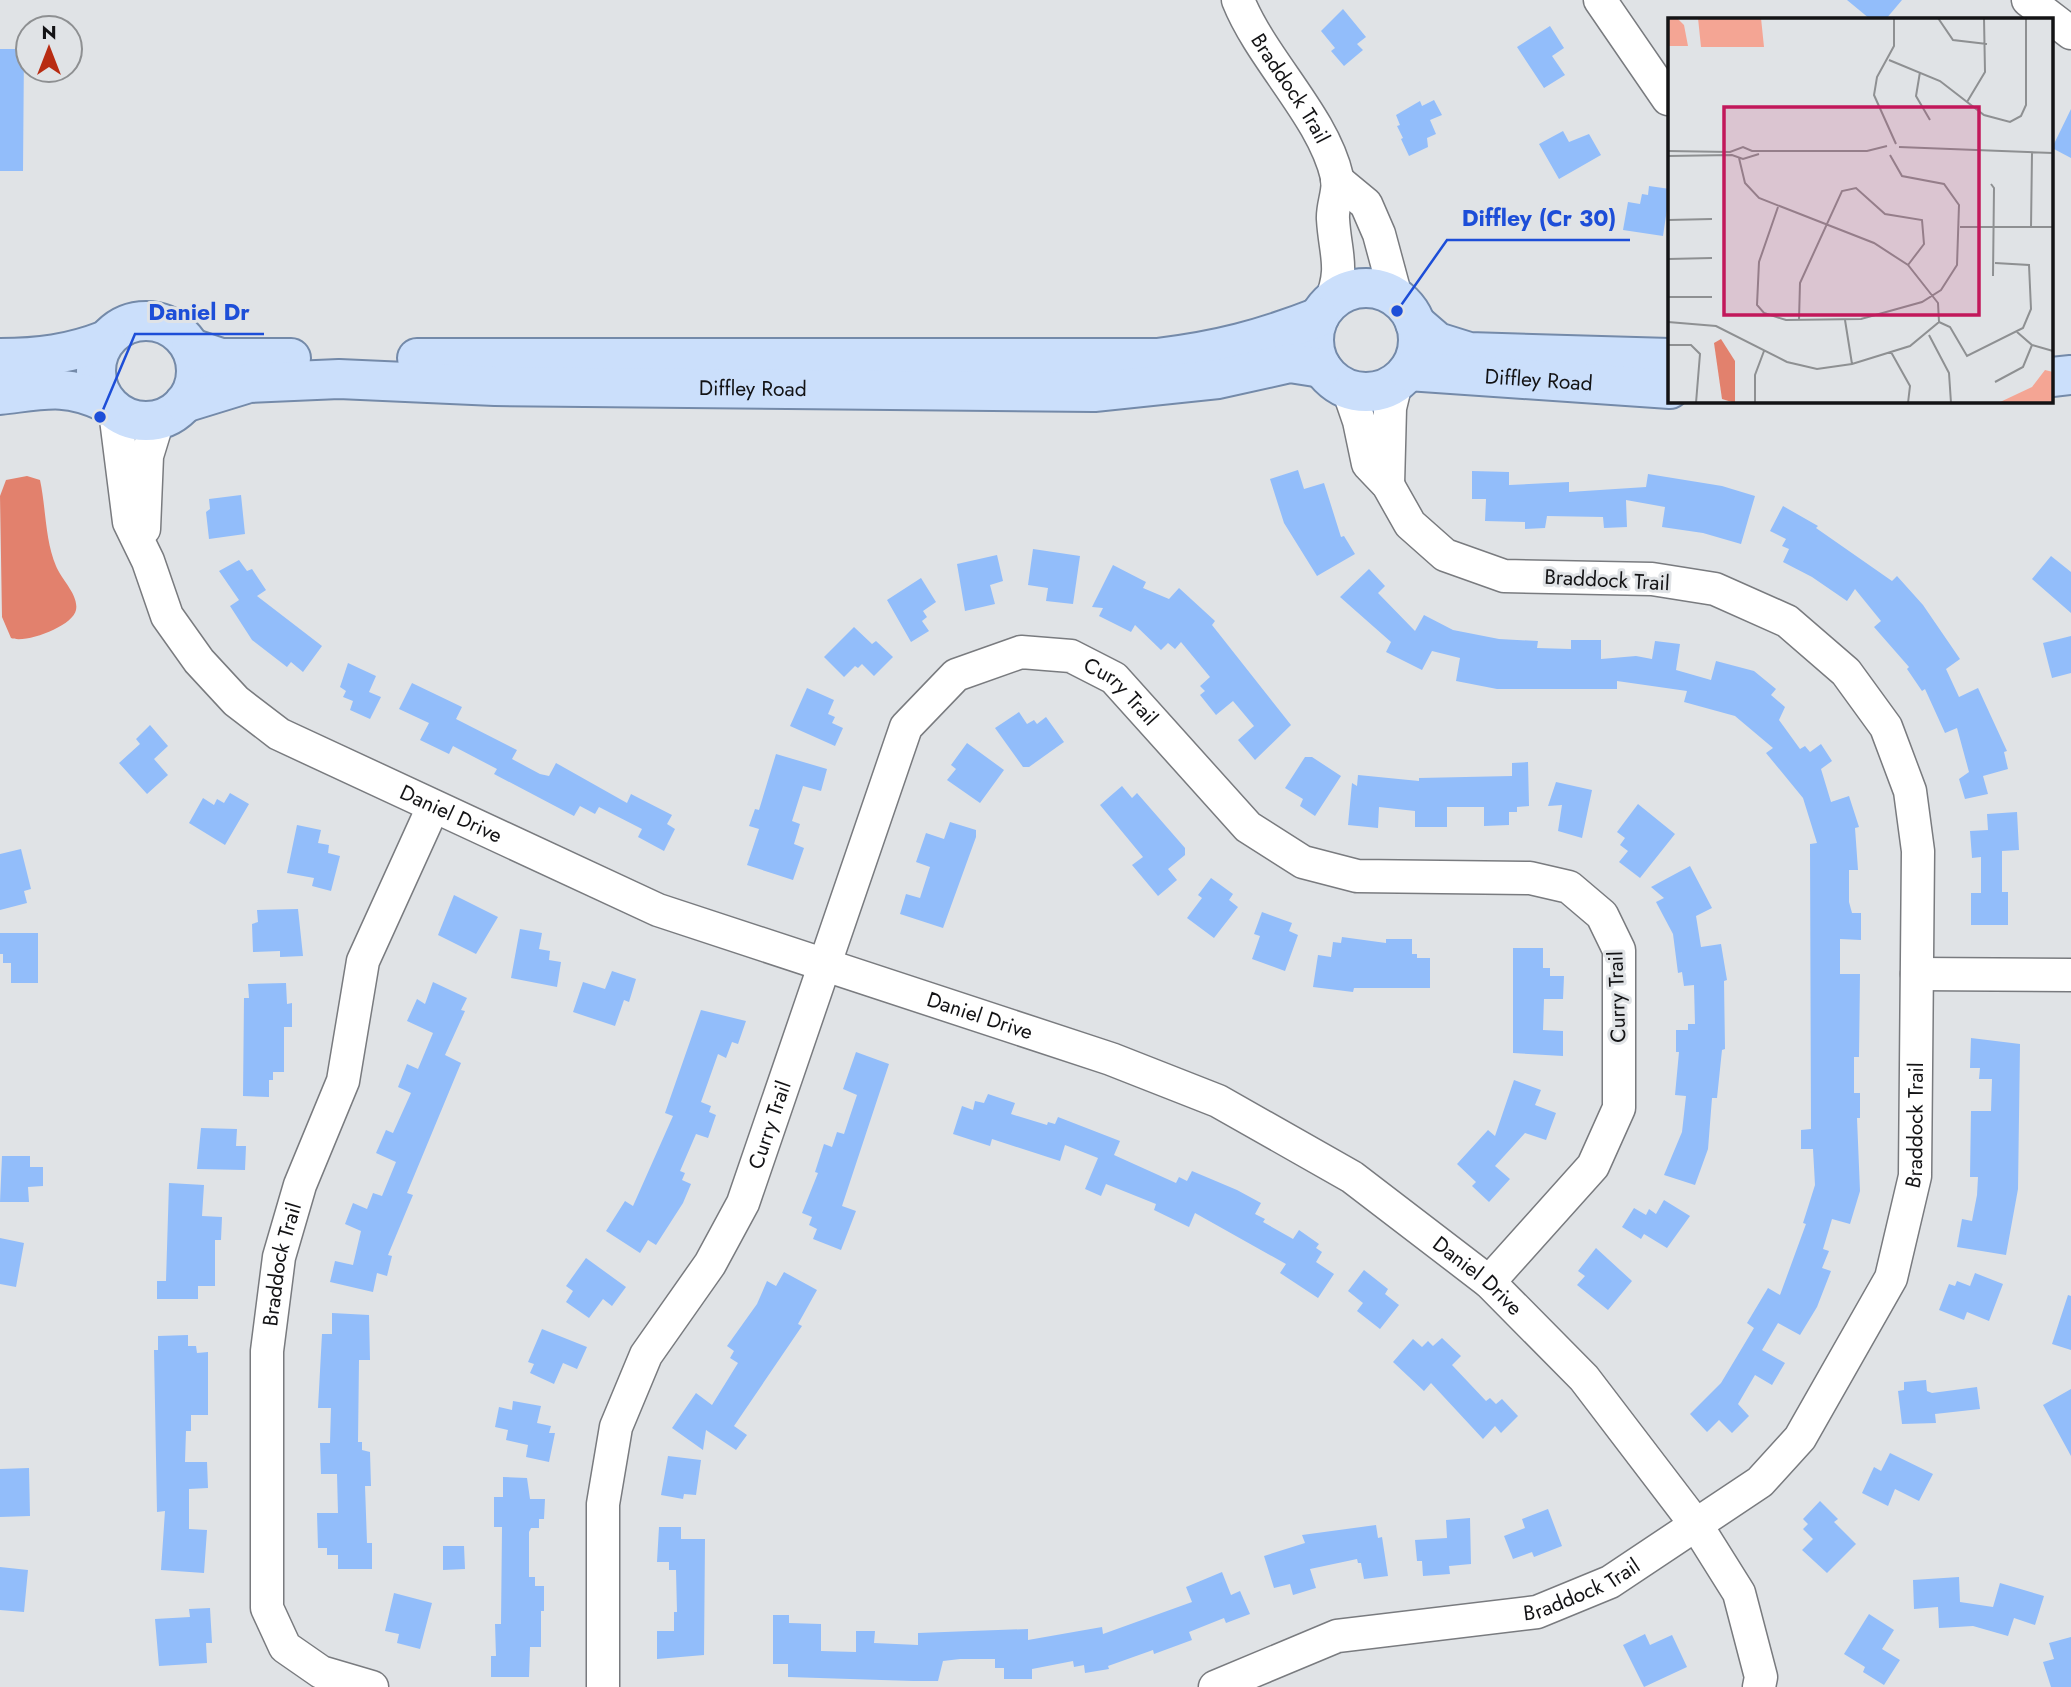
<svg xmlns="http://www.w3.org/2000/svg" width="2071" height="1687" viewBox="0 0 2071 1687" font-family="Jost,sans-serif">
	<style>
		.water { fill: #e2816d }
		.building { fill: #92bdfa }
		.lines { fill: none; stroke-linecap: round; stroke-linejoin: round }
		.minor-casing { stroke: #797b7f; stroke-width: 35 }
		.major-casing { stroke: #748aa9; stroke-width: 42 }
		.minor { stroke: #fff; stroke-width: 32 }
		.major { stroke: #cbdffb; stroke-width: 38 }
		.labels { text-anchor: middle; stroke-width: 6; stroke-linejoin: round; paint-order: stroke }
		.street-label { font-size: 21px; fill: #131315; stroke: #e0e3e6 }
		.inset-road { fill: none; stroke: #8e9092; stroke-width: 2 }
		.view { fill: #c2185b; fill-opacity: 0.15; stroke: #c2185b; stroke-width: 3.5 }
		.inset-edge { fill: none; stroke: #131315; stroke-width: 3.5 }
		.leader { fill: none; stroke: #1d4ed8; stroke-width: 2.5 }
		.callout-dot { fill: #1d4ed8; stroke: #e0e3e6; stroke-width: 2.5 }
		.callout-label { font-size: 23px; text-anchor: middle; font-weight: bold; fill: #1d4ed8; stroke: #e0e3e6; stroke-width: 6; stroke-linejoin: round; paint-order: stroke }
	</style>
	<rect width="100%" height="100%" fill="#e0e3e6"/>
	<path class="water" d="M27,476L40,480C46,508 45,540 56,566C61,579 79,595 76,610C73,626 26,644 11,638L2,617L0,496L6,480Z"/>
	<path class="building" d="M1847,0H1902L1886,19H1870Z
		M1343,9L1366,37L1357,44L1363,50L1344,66L1331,51L1335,48L1321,31Z
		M1550,26L1564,48L1552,56L1565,75L1544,88L1517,47Z
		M0,49H24L23,171H0Z
		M1434,100L1442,115L1430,120L1436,134L1427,138L1428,147L1409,156L1401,139L1403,138L1397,126L1400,125L1396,115L1420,101L1422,106Z
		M2071,109V158L2052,148Z
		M1563,131L1569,142L1589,134L1601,155L1559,179L1539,144Z
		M1649,186L1670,189L1663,236L1623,230L1628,202L1640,204L1642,194L1648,195Z
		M1298,470L1304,489L1324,483L1341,537L1344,536L1355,554L1317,576L1284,523L1270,479Z
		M1472,471L1509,472V485L1569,482V492L1646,487L1648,474L1722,486L1755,496L1741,544L1703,533L1662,527L1665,507L1626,500L1627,527L1604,528L1603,517L1547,516L1545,528L1525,529V522L1485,521L1486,499H1472Z
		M241,495L245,534L209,539L206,512L210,509L209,499Z
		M1783,506L1818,526L1816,528L1892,581L1897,576L1923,605L1960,659L1946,669L1959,697L1978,688L2007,751L2004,752L2008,769L1983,776L1988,794L1965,799L1959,779L1969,772L1957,728L1945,733L1925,689L1922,691L1907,669L1909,667L1874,627L1881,621L1855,589L1847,601L1812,577L1783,562L1789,549L1782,546L1786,539L1770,531Z
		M1033,549L1080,556L1073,604L1046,601L1048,588L1028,585Z
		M997,555L1003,581L990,585L995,604L965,611L957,564Z
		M2051,556L2071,572V613L2032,579Z
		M239,560L247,571L252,569L266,590L257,596L322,646L303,672L291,662L287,667L252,640L230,606L239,600L219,571Z
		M1113,565L1146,582L1143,588L1169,599L1179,588L1215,621L1212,625L1291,725L1255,760L1238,740L1254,726L1233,701L1216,715L1200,695L1205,691L1200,686L1210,677L1181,642L1175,649L1168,643L1161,650L1135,625L1131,632L1099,616L1103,608L1092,607Z
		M1369,569L1385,586L1378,593L1415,631L1424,615L1453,630L1499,639L1538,641L1537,648L1571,649V640H1601V659L1636,656L1652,659L1655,641L1680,644L1676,670L1711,680L1716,661L1754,671L1776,689L1771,695L1785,707L1779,720L1800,749L1805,746L1810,752L1821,744L1832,761L1821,769L1831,802L1849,796L1859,827L1855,828L1858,870H1849V902L1852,913H1861V940L1840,939V974H1860L1859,1057H1854V1093H1860V1118H1857L1860,1191L1850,1224L1832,1219L1823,1249L1829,1251L1822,1268L1831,1271L1817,1307L1800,1335L1778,1323L1762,1350L1785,1363L1772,1385L1755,1375L1738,1404L1749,1416L1732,1433L1719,1420L1707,1432L1690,1414L1721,1383L1754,1328L1747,1323L1768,1288L1780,1295L1806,1224L1803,1223L1815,1185L1813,1149H1801V1130L1811,1129L1810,844L1817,843L1803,798L1766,753L1773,748L1735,716L1684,702L1687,691L1617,681V689H1497L1456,681L1460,658L1432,651L1422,670L1386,652L1391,642L1340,597Z
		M921,578L936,602L923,611L927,617L922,621L929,631L911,642L887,600Z
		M854,627L872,644L876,641L893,657L874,676L862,664L858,668L855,666L844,677L824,657Z
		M2071,636V673L2052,678L2043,643Z
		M348,663L376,676L369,692L381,697L370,719L350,710L353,701L343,697L346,691L340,687Z
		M412,683L462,707L456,719L517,750L512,759L540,774L549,776L556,763L627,803L631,794L672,815L667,824L675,829L664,851L638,837L642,829L599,807L595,814L580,806L574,816L494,774L497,769L453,746L449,754L420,740L429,723L399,709Z
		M807,688L834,700L828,714L835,717L832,723L843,728L835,746L790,726Z
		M1019,712L1027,724L1034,720L1037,724L1046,717L1064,742L1029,767H1023L995,728Z
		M150,725L168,746L154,759L168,775L147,794L119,763L140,744L136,739Z
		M967,743L1004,770L980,803L947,780L956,769L951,765Z
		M776,754L827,769L821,791L803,786L792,821L800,824L794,844L804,848L793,880L747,865L759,829L749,826L755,809L759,810Z
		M1305,757H1312L1341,776L1315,816L1300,806L1303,799L1285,788Z
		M1528,762L1529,806L1517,807V812H1509V825L1484,826V807H1447V827H1415V811L1379,807L1378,828L1348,825L1352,783L1357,786L1358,775L1419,781V778L1512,776V763Z
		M1556,782L1592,790L1582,838L1558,831L1562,805L1548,806Z
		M1122,786L1132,798L1137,793L1185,848V855L1168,869L1177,880L1158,896L1132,865L1143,857L1100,805Z
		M230,793L249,804L225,845L189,823L203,798L214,805L217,799L224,803Z
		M1638,804L1675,834L1640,878L1619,862L1628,851L1620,845L1625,838L1617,832Z
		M2017,812L2019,850L2002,851V892H2008V925H1971V893H1981V857L1972,858L1970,831L1988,830L1987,814Z
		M950,822L976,830V837L943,928L900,914L906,894L920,898L930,867L916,862L926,833L944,839Z
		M297,825L321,830L318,843L329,845L328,853L340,856L331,891L312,886L314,878L287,873Z
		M21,849L31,889L24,891L27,903L0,910V854Z
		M1690,866L1712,908L1696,916L1701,947L1721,944L1727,980L1724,981L1725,1049L1722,1050L1717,1098H1712L1708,1149L1695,1185L1664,1175L1682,1132L1686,1096L1675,1095L1679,1052H1676V1030H1688V1024H1695L1694,985L1684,986L1682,972L1678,973L1673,934L1656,902L1664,898L1651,887Z
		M1211,878L1233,894L1229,900L1238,907L1214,938L1187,918L1202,898L1198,895Z
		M454,895L498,917L476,954L438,935Z
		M298,909L303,956L280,957V951L253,952L252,924L258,922L257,910Z
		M1262,912L1292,923L1289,931L1298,935L1285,971L1252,959L1260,936L1254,934Z
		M520,929L542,933L539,949L550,951L549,960L561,962L557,987L511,978Z
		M0,933H38V983H11V963H3V954H0Z
		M1342,937L1386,943V939H1412V954H1417V958H1430V988H1354L1353,992L1313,987L1318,955L1331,957L1333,942L1341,943Z
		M1513,948H1543V968H1550V976H1564L1563,999H1544L1543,1030L1563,1031V1056L1513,1053Z
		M612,971L636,979L629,1002L624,1000L615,1026L573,1012L583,982L605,989Z
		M433,982L467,998L461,1010L465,1011L445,1055L461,1063L407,1193L413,1195L388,1255L392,1256L387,1276L377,1273L373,1292L330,1282L335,1261L353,1265L361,1231L345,1224L353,1203L367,1209L373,1193L382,1196L396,1162L376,1153L386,1130L393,1133L411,1093L398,1087L407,1064L418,1069L433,1033L407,1021L417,999L425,1004Z
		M286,983L287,1004L292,1003V1027H284V1072H273V1080H269V1097L243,1096L244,998H249L248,984Z
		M701,1010L746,1021L738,1044L732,1042L726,1058L718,1054L701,1102L711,1106L709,1112L716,1115L708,1138L696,1134L680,1171L685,1173L682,1180L691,1184L683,1203L656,1245L648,1240L640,1253L606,1231L625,1201L633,1206L673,1116L665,1113Z
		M1971,1038L2020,1044L2018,1189L2006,1255L1957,1247L1962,1219L1972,1221L1977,1195L1978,1177H1970L1971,1111H1991L1992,1079H1979L1980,1068H1970Z
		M856,1052L889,1064L842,1206L856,1211L841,1250L813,1239L817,1229L809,1225L812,1217L802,1213L818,1173L815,1172L824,1144L832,1147L837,1132L844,1134L857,1095L843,1089Z
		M1514,1080L1541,1090L1535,1105L1556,1113L1546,1140L1525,1133L1495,1166L1510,1179L1489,1202L1472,1186L1476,1182L1457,1164L1488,1130L1495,1136Z
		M988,1094L1015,1103L1011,1114L1047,1125L1048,1122L1055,1124L1058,1117L1120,1141L1114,1155L1176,1183L1179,1177L1187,1181L1192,1171L1237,1190L1261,1203L1255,1214L1265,1219L1263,1222L1293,1239L1299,1230L1319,1244L1316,1248L1322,1252L1316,1262L1334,1274L1318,1298L1280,1273L1286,1264L1195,1213L1189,1227L1154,1210L1156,1204L1106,1184L1101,1196L1085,1189L1098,1158L1065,1145L1060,1161L992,1139L990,1146L953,1134L962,1106L973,1110L975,1101L984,1103Z
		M201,1128L237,1129L236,1146H246L245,1170L197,1169Z
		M2,1156H30V1167H43V1186L28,1187L29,1202H0Z
		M169,1183L204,1185L202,1216L222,1217L221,1240H215V1286H198V1299H157V1281H166Z
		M1664,1200L1690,1216L1667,1248L1644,1234L1641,1239L1622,1227L1634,1208L1646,1215L1649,1209L1656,1214Z
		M0,1238L24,1243L16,1287L0,1284Z
		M1596,1248L1632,1281L1608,1310L1577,1285L1585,1276L1578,1271Z
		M586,1258L626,1287L612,1306L603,1299L589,1318L566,1302L573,1291L566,1286Z
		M1364,1270L1388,1289L1385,1294L1399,1305L1380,1329L1357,1311L1363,1303L1348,1291Z
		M784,1272L817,1290L798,1324L802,1326L734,1426L747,1435L736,1450L706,1430L703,1450L672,1428L696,1393L712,1405L738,1363L730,1358L734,1351L727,1346L757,1304L767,1281L776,1286Z
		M1975,1273L2003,1284L1989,1321L1967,1312L1964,1320L1939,1310L1949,1284L1955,1286L1957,1281L1970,1286Z
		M2068,1295L2071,1296V1350L2052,1344Z
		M332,1313L369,1315L370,1360H359L358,1442H362V1450L370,1452L371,1486H365L367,1543H372V1569H338V1555H327V1548H318L317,1513H338L337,1474H321L320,1443H330L331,1408H318L322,1334H332Z
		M542,1329L587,1347L577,1369L563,1363L554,1384L530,1373L534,1364L528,1362Z
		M188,1335V1346H196L197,1353L208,1352V1415H191V1431H186L185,1462H207L208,1488L189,1489V1529L207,1530L204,1573L161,1570L165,1511L157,1512L154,1350H158V1336Z
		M1442,1338L1461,1356L1452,1365L1486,1401L1490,1398L1496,1404L1502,1399L1518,1416L1501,1433L1495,1426L1483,1439L1431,1383L1424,1391L1393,1362L1413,1339L1422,1347L1428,1341L1433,1346Z
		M1926,1380L1927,1391L1932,1393L1977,1387L1980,1409L1935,1414L1936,1423L1902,1424L1898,1391L1904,1390V1382Z
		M2071,1389V1456L2043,1405Z
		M513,1401L541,1406L537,1423L551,1426L549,1433H555L549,1462L526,1457L528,1445L506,1440L508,1430L495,1427L499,1407L512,1410Z
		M1890,1453L1933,1474L1919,1501L1895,1489L1888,1506L1862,1493L1874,1467L1881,1471Z
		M668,1456L701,1460L696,1495L684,1494L683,1499L661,1495Z
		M29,1468L30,1516L0,1517V1469Z
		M503,1477L527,1478L530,1499H545L544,1519H539V1528H531L529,1532V1577H535V1586H544V1611H541V1647H530L529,1677H491V1656H496L495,1624H501L502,1527H494V1497H503Z
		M1820,1501L1838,1519L1834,1522L1856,1544L1827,1573L1802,1550L1813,1539L1803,1529L1808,1524L1803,1519Z
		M1548,1509L1562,1546L1534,1557L1532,1552L1513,1559L1504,1536L1525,1528L1522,1519Z
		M1470,1518L1471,1564L1449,1566L1450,1574L1423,1576L1422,1561H1417L1415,1540L1447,1538L1446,1520Z
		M1376,1525L1378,1538L1382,1537L1388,1576L1364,1579L1361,1563H1358L1357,1559L1310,1569L1316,1588L1293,1595L1290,1584L1274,1588L1264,1556L1305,1543L1302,1535Z
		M659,1527H681V1539H705L704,1655L657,1659V1631H674V1612H677L676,1570H669V1562H657Z
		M443,1546H464L465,1569L443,1570Z
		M0,1567L28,1570L24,1612L0,1610Z
		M1222,1572L1231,1595L1240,1591L1250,1614L1226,1623L1224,1618L1189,1632L1192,1640L1154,1654L1153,1650L1108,1666L1109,1669L1085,1673L1084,1665L1074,1667L1073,1661L1032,1669V1679H1004V1668H995V1659H960L943,1661L938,1681H913L788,1677V1664H773V1615H789V1623L821,1624V1651L856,1652V1631H875L874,1643L918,1645V1633L1028,1629V1640L1102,1627L1103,1634L1192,1602L1186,1587Z
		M1959,1577L1960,1602L1993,1607L2000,1583L2044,1596L2035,1625L2014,1618L2008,1636L1973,1626L1939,1628L1938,1607L1914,1609L1913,1580Z
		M394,1593L432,1603L420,1649L397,1643L399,1634L385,1631Z
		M210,1608L212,1643H206L207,1663L159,1666L155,1619L190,1617L189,1609Z
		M1869,1614L1894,1630L1882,1649L1900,1660L1884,1685L1863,1672L1865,1667L1844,1654Z
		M1645,1634L1650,1645L1672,1635L1687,1667L1644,1687L1623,1645Z
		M2071,1637V1687H2051L2043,1662L2054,1659L2049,1643Z"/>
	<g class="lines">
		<g class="minor-casing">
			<g id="minor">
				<path id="s1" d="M1238,0C1262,60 1323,116 1337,177C1340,190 1332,206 1333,219C1335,254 1345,268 1330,303"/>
				<path d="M1600,0L1668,99"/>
				<path d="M2028,0L2071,33"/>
				<path d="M1337,180L1366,204L1379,234L1396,297"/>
				<path id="s2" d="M115,411L129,522L148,561L167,616L199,661L236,701L279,734L658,910L1111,1059L1218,1101L1352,1177L1489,1282L1584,1378L1697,1526L1739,1593L1761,1677L1759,1687"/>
				<path d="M1388,485L1390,408L1396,383"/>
				<path d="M144,529L147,456L158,420"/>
				<path d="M1917,974L2071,975"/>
				<path id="s3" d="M372,1687L321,1672L285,1647L267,1608V1351L279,1257L300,1185L343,1081L363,961L433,807"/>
				<path id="s4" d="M603,1687V1504L616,1427L646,1355L710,1264L743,1203L906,727L956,675L1021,652L1071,656L1114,678L1248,827L1303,862L1357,876L1530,878L1569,887L1602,915L1619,950V1108L1593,1166L1489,1282"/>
				<path id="s5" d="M1215,1687L1337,1636L1537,1612L1610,1582L1760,1482L1800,1438L1891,1278L1915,1176L1918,851L1910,791L1886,727L1846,672L1787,621L1715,589L1652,579L1504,576L1445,555L1410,524L1388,485L1368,464L1359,421L1348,389"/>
			</g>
		</g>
		<g class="major-casing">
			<g id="major">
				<circle cx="1366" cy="340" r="52"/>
				<circle cx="146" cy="371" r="50"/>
				<path d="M1415,323L1437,342L1469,352L1670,358"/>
				<path d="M191,348L221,358H291"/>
				<path d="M0,358C39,358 70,354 106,340"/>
				<path d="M417,358H1157C1217,351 1263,339 1319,317"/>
				<path id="s6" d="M1408,371L1670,389"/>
				<path d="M2052,377L2071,375"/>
				<path d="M0,395C43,390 65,383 105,402"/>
				<path id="s7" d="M184,403L249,383L339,379L495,386L1094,392L1218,379L1290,363L1322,368"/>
			</g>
		</g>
		<use href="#minor" class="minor"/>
		<use href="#major" class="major"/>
	</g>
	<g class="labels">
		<g class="street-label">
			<text dy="7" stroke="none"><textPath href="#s1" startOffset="103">Braddock Trail</textPath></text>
			<text dy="7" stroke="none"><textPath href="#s6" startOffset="131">Diffley Road</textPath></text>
			<text dy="7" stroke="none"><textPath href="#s7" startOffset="572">Diffley Road</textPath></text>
			<text transform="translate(1607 580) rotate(3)" y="7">Braddock Trail</text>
			<text dy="7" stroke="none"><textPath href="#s4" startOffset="1276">Curry Trail</textPath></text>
			<text dy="7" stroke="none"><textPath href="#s2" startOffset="567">Daniel Drive</textPath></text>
			<text transform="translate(1617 997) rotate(-92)" y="7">Curry Trail</text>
			<text dy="7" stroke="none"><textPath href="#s2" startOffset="1134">Daniel Drive</textPath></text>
			<text dy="7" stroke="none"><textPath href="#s4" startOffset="602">Curry Trail</textPath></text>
			<text dy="7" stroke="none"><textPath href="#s5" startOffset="992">Braddock Trail</textPath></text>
			<text dy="7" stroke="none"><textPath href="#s3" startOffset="485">Braddock Trail</textPath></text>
			<text dy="7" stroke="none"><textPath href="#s2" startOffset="1701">Daniel Drive</textPath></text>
			<text dy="7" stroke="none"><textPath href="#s5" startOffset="383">Braddock Trail</textPath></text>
		</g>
	</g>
	<g transform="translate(1668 18)">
		<rect width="385" height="385" fill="#e0e3e6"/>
		<path d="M0,0H9L16,7L20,28H0ZM30,0H93L96,29H33ZM377,352L385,354V385H330L364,369Z" fill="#f4a594"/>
		<path d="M53,321L67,343V385L54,381L46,325Z" fill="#e2816d"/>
		<path class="inset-road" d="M226,0V28L209,59L206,77L228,126M270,0L285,22L319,26M221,42L272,63L316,97L342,104L353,98L358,87V0M252,54L248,78L262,102M299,84L317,54L316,0M231,129L385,135M0,133L62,134L75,129L84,133H199L219,128M0,138L64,137L75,141L91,136M323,166L326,170L325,258M110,189L91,244L89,287L96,295L118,302L193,301L254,284L273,272L289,247L291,187L276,166L234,158L222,137M0,202L44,201M292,209H385M363,210L364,135M0,241L44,240M0,279H44M131,302L132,265L174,173L188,170L217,196L254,202L256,226L240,247M177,302L184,346M0,304L48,308L119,344L149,351L184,346L242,328L271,304L270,285L240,247L206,225L91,180L77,165L71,140M271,304L282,309L299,338L355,310L363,291L361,247L327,245M349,314L364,327L385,333M261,317L281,355L283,385M0,327H23L32,336L28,385M223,334L242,368L240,385M327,364L355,349L364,327M87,385V357L96,333"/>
		<path class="view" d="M56,89H311V297H56Z"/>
		<rect width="385" height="385" class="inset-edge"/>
	</g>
	<path class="leader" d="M1397 311L1447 240H1630M100 417L135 334H264"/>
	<g class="callout-dot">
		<circle cx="1397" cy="311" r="7"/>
		<circle cx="100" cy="417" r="7"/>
	</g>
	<g class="callout-label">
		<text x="1539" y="226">Diffley (Cr 30)</text>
		<text x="199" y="320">Daniel Dr</text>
	</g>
	<g transform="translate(49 49)"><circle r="33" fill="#e0e3e6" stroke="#8e9092" stroke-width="2"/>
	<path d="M0-5L12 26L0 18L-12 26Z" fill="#b82c12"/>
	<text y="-10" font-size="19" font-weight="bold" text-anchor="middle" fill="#131315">N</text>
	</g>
</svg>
